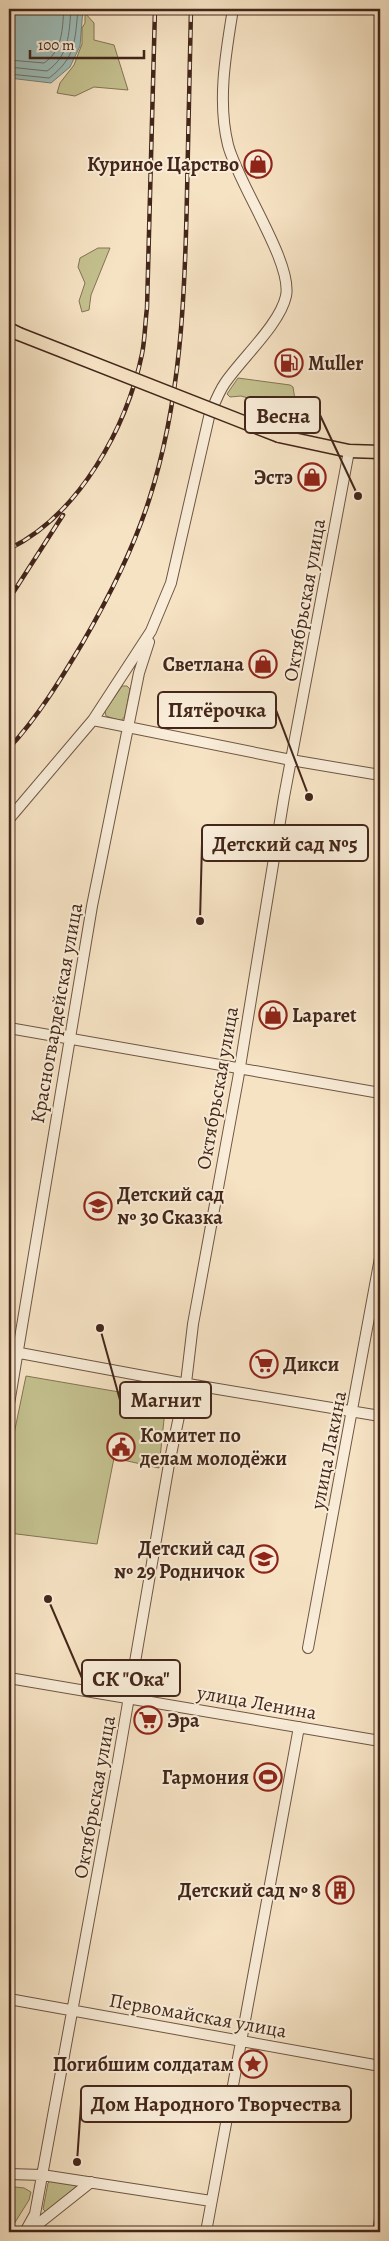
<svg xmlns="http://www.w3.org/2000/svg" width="389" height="2241" viewBox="0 0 389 2241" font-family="Alegreya,serif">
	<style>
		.green { fill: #c4c18f; stroke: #847454 }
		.water { fill: #9dbdb9; stroke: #798179 }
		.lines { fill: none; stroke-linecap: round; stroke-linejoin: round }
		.shore { stroke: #70726a; stroke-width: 1 }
		.minor-casing { stroke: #705544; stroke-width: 12 }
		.major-casing { stroke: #43261a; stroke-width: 15 }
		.minor { stroke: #f9edd9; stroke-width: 10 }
		.major { stroke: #f6e3c4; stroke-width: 12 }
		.rail-casing { stroke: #43261a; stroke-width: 4.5 }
		.rail { stroke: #f9edd9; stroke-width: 2.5; stroke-dasharray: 8; stroke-linecap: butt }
		.major-bridge-casing { stroke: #43261a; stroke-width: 15; stroke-linecap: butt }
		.major-bridge { stroke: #f6e3c4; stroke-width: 12 }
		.labels { text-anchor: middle; stroke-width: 4; stroke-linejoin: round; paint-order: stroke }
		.poi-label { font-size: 20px; font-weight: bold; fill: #43261a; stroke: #f9edd9; text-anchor: end }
		.street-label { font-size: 20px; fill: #43261a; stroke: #f9edd9 }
		.leader { fill: none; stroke: #43261a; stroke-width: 2 }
		.callout-dot { fill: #43261a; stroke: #f9edd9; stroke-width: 2 }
		.callout { fill: #f9edd9; stroke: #43261a; stroke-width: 2 }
		.callout-label { font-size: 21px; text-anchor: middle; font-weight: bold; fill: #43261a }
	</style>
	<rect width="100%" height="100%" fill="#f6e3c4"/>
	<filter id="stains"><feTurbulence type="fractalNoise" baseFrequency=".004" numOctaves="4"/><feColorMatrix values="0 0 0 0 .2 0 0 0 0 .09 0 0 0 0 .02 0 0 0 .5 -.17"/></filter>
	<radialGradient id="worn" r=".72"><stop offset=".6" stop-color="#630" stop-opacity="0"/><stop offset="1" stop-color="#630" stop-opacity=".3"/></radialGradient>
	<path class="green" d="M85,13L94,23V40L114,45L128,90L94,87L75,96L57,93L60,83L74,65L82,44V28L85,23Z
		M98,248H110L91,295L89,310L82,312L79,301L85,283L78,267L80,258Z
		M238,378L290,385L293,387L296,406L289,410L241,396L230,397L227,394Z
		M122,686H127L130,689L125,716L121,721L106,716L105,711Z
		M26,1376L166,1400L159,1468L114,1458L97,1544L9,1533V1458Z
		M51,2180L78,2185L46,2212L43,2209L48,2183Z
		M15,2187L24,2188L31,2192L29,2200L9,2232V2209L13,2206L9,2190Z"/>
	<path class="water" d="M15,9H83L80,46L70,67L51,83L9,78V20Z"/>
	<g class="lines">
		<path class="shore" d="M9,60L44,63C63,50 62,30 64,9
			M9,67L47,71C69,56 69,34 71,9
			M9,74L49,78C76,58 75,40 78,9"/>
		<g class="minor-casing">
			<path id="minor" d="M93,720L291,760L380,775
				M9,819L93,720L151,631L171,583L209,417C214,405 218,393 225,383C242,358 280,324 286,296C293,263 238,184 228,145C217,101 226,52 233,9
				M9,1028L380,1093
				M9,1351L176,1382L380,1416
				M9,1404L92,906L139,673L149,642
				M308,1648L380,1258
				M9,1678L380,1741
				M9,1999L380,2066
				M9,2174L42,2175L211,2201
				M25,2232L35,2214L118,1761L169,1464L186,1383L193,1324L238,1079L284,797L349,451
				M28,2232L91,2182
				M206,2232L299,1727
				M378,2232L380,2219"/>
		</g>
		<g class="major-casing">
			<path id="major" d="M9,329L19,334
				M279,436L349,451L380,452"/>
		</g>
		<use href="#minor" class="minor"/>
		<use href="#major" class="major"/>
		<g class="rail-casing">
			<path id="rail" d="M376,9L380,12
				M9,549C79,515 127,427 142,354C145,339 145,323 147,308L155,9
				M9,599L63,515
				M9,748C38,717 61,679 83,642C109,597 133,550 149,500C181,401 185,296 187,193C188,132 190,70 191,9"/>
		</g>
		<use href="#rail" class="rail"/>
		<g class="major-bridge-casing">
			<path id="major-bridge" d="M19,334L279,436"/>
		</g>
		<use href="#major-bridge" class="major-bridge"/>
	</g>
	<defs>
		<g id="shop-ring" transform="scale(1.4375)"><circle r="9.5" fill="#f9edd9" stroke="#8f2418" stroke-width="1.5"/><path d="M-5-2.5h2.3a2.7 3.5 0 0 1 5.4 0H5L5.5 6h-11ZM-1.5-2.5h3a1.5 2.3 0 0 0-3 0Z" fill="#8f2418"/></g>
		<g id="fuel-ring" transform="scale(1.4375)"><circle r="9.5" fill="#f9edd9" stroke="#8f2418" stroke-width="1.5"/><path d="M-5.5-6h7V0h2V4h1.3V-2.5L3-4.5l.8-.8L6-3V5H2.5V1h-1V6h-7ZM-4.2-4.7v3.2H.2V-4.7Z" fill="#8f2418"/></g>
		<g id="school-ring" transform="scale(1.4375)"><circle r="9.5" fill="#f9edd9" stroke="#8f2418" stroke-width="1.5"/><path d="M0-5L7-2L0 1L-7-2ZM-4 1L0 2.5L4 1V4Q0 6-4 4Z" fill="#8f2418"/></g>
		<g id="supermarket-ring" transform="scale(1.4375)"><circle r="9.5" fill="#f9edd9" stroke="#8f2418" stroke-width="1.5"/><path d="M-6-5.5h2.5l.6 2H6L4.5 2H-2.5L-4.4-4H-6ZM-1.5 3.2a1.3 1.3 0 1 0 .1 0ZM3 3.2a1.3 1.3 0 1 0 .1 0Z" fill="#8f2418"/></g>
		<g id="civic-ring" transform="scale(1.4375)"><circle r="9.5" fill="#f9edd9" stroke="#8f2418" stroke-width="1.5"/><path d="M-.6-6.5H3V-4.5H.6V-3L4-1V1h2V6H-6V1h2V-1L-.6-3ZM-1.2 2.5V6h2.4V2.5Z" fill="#8f2418"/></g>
		<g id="stadium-ring" transform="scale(1.4375)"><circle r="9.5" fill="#f9edd9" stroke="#8f2418" stroke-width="1.5"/><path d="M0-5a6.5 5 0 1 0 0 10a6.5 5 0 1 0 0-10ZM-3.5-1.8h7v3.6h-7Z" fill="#8f2418"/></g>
		<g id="building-ring" transform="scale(1.4375)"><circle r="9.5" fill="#f9edd9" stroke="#8f2418" stroke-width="1.5"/><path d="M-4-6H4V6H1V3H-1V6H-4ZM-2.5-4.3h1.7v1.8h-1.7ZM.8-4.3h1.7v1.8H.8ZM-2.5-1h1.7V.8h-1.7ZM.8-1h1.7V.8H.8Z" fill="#8f2418"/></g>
		<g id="sight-ring" transform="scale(1.4375)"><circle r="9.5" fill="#f9edd9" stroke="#8f2418" stroke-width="1.5"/><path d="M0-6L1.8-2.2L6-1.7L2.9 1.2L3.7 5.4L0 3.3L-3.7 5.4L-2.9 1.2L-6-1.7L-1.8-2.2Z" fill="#8f2418"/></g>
	</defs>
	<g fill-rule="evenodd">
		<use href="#shop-ring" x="258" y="164"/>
		<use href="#fuel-ring" x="289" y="363"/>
		<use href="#shop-ring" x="312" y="477"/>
		<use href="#shop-ring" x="263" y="664"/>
		<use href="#shop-ring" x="273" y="1015"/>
		<use href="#school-ring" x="98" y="1206"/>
		<use href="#supermarket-ring" x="264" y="1364"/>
		<use href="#civic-ring" x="121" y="1447"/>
		<use href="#school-ring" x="264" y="1559"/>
		<use href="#supermarket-ring" x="148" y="1720"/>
		<use href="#stadium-ring" x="268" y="1777"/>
		<use href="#building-ring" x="340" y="1890"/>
		<use href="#sight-ring" x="253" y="2064"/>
	</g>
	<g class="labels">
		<g class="poi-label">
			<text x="239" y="171">Куриное Царство</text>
			<text x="308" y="370" text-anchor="start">Muller</text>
			<text x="293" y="484">Эстэ</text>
			<text x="244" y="671">Светлана</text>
			<text x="292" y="1022" text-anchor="start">Laparet</text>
			<text x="117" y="1201" text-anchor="start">Детский сад<tspan x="117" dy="23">№ 30 Сказка</tspan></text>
			<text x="283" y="1371" text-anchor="start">Дикси</text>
			<text x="140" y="1442" text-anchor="start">Комитет по<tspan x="140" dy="23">делам молодёжи</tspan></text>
			<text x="245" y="1555">Детский сад<tspan x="245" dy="23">№ 29 Родничок</tspan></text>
			<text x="167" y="1727" text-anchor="start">Эра</text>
			<text x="249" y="1784">Гармония</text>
			<text x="321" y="1897">Детский сад № 8</text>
			<text x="234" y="2071">Погибшим солдатам</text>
		</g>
		<g class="street-label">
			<text transform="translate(304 600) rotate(-80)" y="7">Октябрьская улица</text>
			<text transform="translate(56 1013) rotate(-80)" y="7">Красногвардейская улица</text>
			<text transform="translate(217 1088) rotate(-80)" y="7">Октябрьская улица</text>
			<text transform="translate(328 1450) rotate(-79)" y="7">улица Лакина</text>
			<text transform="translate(257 1702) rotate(10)" y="7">улица Ленина</text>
			<text transform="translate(94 1797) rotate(-80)" y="7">Октябрьская улица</text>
			<text transform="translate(198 2015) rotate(10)" y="7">Первомайская улица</text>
		</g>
	</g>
	<path class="leader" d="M358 496L320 415M309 797L276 710M200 921L202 843M100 1328L120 1400M48 1599L82 1678M77 2162L81 2104"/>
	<g class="callout-dot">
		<circle cx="358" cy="496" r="5"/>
		<circle cx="309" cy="797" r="5"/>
		<circle cx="200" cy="921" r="5"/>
		<circle cx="100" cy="1328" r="5"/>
		<circle cx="48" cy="1599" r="5"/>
		<circle cx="77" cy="2162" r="5"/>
	</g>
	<g class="callout">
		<rect x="245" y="397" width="75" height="36" rx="5"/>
		<rect x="158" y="692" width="118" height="36" rx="5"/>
		<rect x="202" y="825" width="166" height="36" rx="5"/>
		<rect x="120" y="1382" width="91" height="36" rx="5"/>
		<rect x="82" y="1660" width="98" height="36" rx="5"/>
		<rect x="81" y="2086" width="270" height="36" rx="5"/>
	</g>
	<g class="callout-label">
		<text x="283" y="423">Весна</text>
		<text x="217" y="717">Пятёрочка</text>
		<text x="285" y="851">Детский сад №5</text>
		<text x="166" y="1407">Магнит</text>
		<text x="131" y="1686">СК "Ока"</text>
		<text x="216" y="2111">Дом Народного Творчества</text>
	</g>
	<rect width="389" height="2241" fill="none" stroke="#f6e3c4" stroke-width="30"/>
	<rect x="10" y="10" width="369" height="2221" fill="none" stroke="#43261a" stroke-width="2.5"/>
	<rect x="15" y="15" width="359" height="2211" fill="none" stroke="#43261a"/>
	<path d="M30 50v8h114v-8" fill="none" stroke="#43261a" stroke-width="2.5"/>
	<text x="38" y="50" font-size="15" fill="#43261a" stroke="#f9edd9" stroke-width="4" paint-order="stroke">100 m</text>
	<rect width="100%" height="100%" filter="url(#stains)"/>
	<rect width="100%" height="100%" fill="url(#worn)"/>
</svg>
